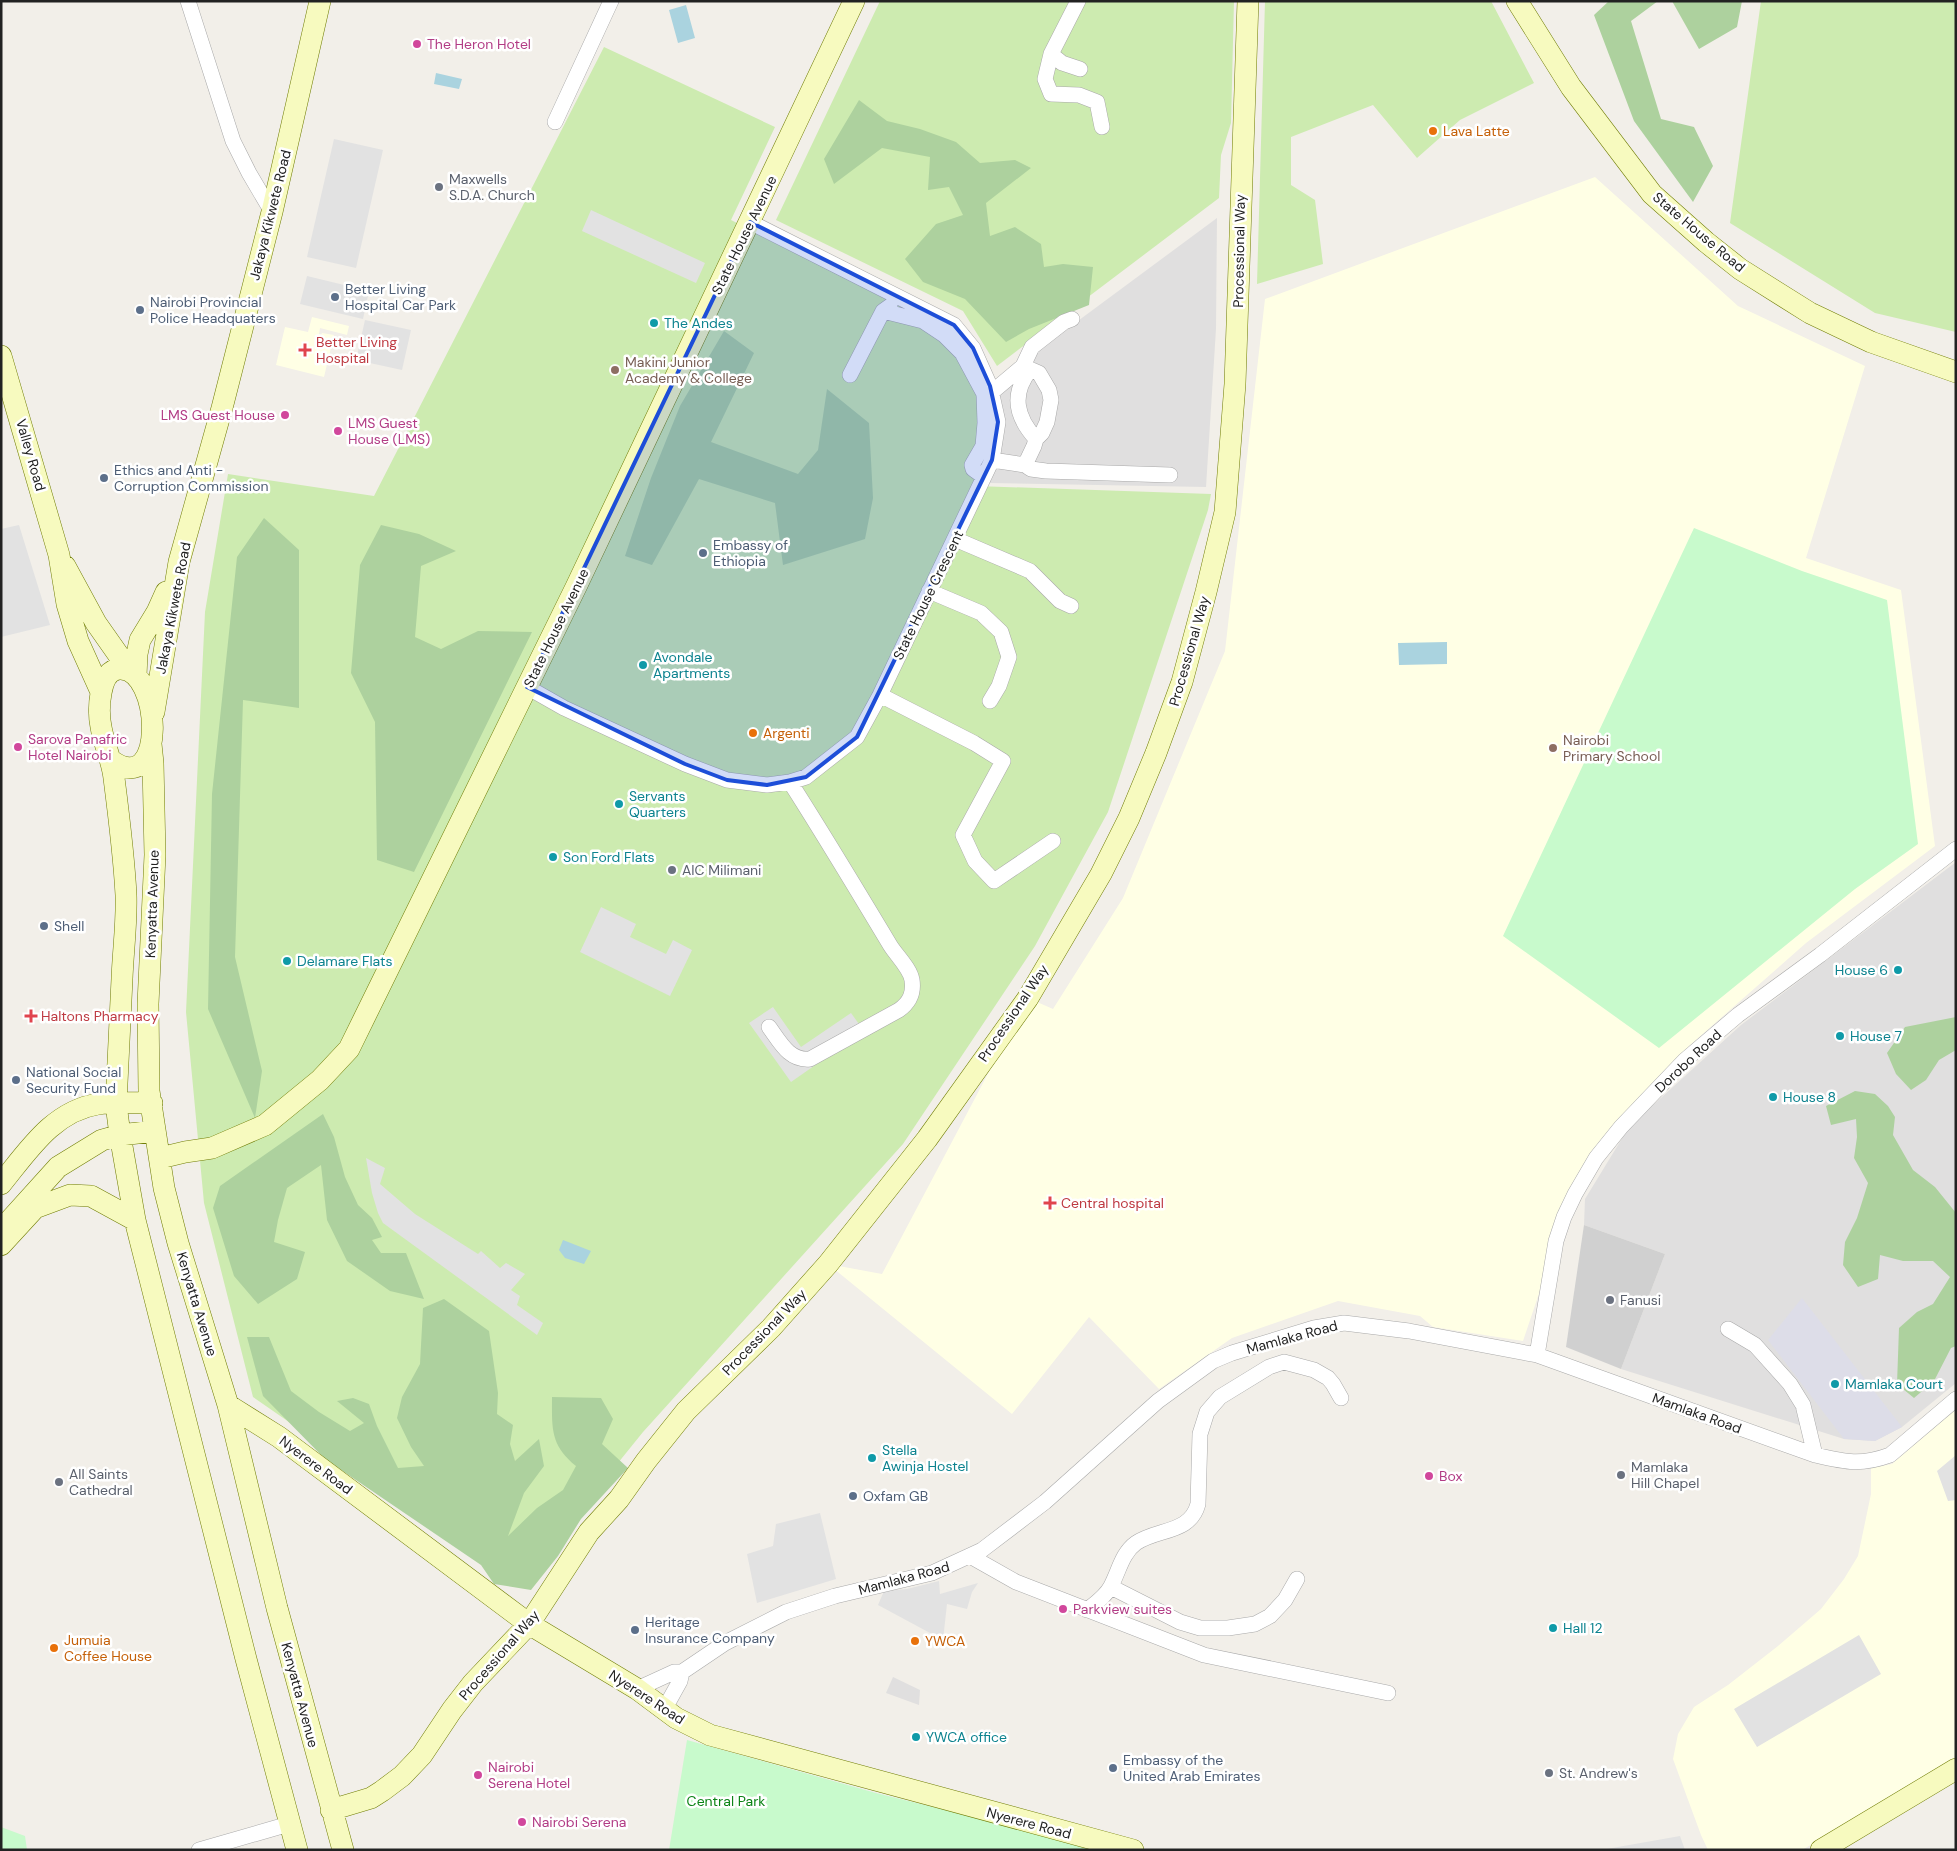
<svg xmlns="http://www.w3.org/2000/svg" width="1957" height="1851" viewBox="0 0 1957 1851" font-family="'DM Sans',sans-serif">
	<style>
		.residential { fill: #e0dfdf }
		.education { fill: #ffffe5 }
		.religious { fill: #d0d0d0 }
		.grass { fill: #cdebb0 }
		.forest { fill: #add19e }
		.park { fill: #c8facc }
		.parking { fill: #e2e2e2 }
		.plaza { fill: #dddde8 }
		.water { fill: #aad3df }
		.lines { fill: none; stroke-linecap: round; stroke-linejoin: round }
		.street-casing { stroke: #a9a9a9; stroke-width: 16 }
		.secondary-casing { stroke: #707d05; stroke-width: 22 }
		.street { stroke: #fff; stroke-width: 15 }
		.secondary { stroke: #f7fabf; stroke-width: 21 }
		.marked { fill: #1d4ed8; fill-opacity: 0.2; stroke: #1d4ed8; stroke-width: 4; stroke-linejoin: round }
		.hotel-dot { fill: #d1479c; stroke: #fff; stroke-width: 2 }
		.food-dot { fill: #e8710a; stroke: #fff; stroke-width: 2 }
		.worship-dot { fill: #6b7280; stroke: #fff; stroke-width: 2 }
		.service-dot { fill: #5c6f8a; stroke: #fff; stroke-width: 2 }
		.culture-dot { fill: #0f9aa8; stroke: #fff; stroke-width: 2 }
		.health-dot { fill: #e0444e; stroke: #fff; stroke-width: 2 }
		.education-dot { fill: #8d6e63; stroke: #fff; stroke-width: 2 }
		.labels { text-anchor: middle; stroke-width: 5; stroke-linejoin: round; paint-order: stroke }
		.hotel-label { font-size: 14px; fill: #b23c85; stroke: #fff; text-anchor: start }
		.food-label { font-size: 14px; fill: #c56008; stroke: #fff; text-anchor: start }
		.worship-label { font-size: 14px; fill: #5b616d; stroke: #fff; text-anchor: start }
		.street-label { font-size: 14px; fill: #222; stroke: #fff }
		.service-label { font-size: 14px; fill: #4e5e75; stroke: #fff; text-anchor: start }
		.culture-label { font-size: 14px; fill: #0d838f; stroke: #fff; text-anchor: start }
		.health-label { font-size: 14px; fill: #be3a42; stroke: #fff; text-anchor: start }
		.education-label { font-size: 14px; fill: #785e54; stroke: #fff; text-anchor: start }
		.park-label { font-size: 14px; fill: #0c8416; stroke: #fff }
	</style>
	<rect width="100%" height="100%" fill="#f2efe9"/>
	<path class="residential" d="M1217,218L1216,329L1206,487L989,483L994,383Z
		M1956,862V1383L1902,1427L1875,1441L1844,1439L1621,1369L1665,1254L1584,1225L1585,1199L1629,1127L1741,1025Z
		M893,1677L920,1690L919,1705L886,1693Z"/>
	<path class="education" d="M1595,177L1738,306L1865,366L1806,558L1901,590L1935,846L1806,943L1689,1046L1626,1122L1558,1237L1523,1341L1433,1327L1420,1316L1338,1301L1232,1338L1159,1389L1089,1317L1012,1414L828,1264L882,1274L1028,998L1053,1009L1123,898L1225,651L1265,299Z
		M312,317L349,326L347,335L320,328L319,334L321,335L322,333L334,335L324,377L276,365L285,327L308,332Z
		M1956,1409V1761L1802,1850H1708L1701,1835L1673,1759L1678,1734L1694,1707L1728,1685L1778,1646L1821,1609L1844,1579L1858,1556L1871,1494V1468L1892,1464Z"/>
	<path class="religious" d="M1584,1225L1665,1254L1621,1369L1566,1347Z"/>
	<path class="grass" d="M880,1H1234L1231,123L1221,155L1219,198L997,366L963,311L776,220Z
		M1265,1H1491L1534,83L1460,120L1417,158L1373,105L1291,137V185L1315,200L1323,264L1257,284Z
		M1761,1H1956V332L1875,313L1730,223Z
		M604,47L775,127L731,220L936,323L970,356L994,428L976,486L1211,494L1208,510L1108,812L1035,946L903,1144L643,1432L521,1583L253,1397L204,1203L186,1012L205,612L228,474L374,496Z"/>
	<path class="forest" d="M1609,1H1658L1631,21L1661,119L1694,127L1713,166L1693,202L1634,121L1594,15Z
		M1672,1H1742L1737,27L1699,49Z
		M859,100L887,121L920,129L956,142L980,163L1015,160L1031,168L986,203L990,236L1015,227L1041,244L1044,267L1063,264L1093,267L1089,305L1029,329L1006,342L965,299L923,282L905,259L936,224L963,215L949,187L928,190L930,157L882,148L834,184L824,159Z
		M724,331L754,353L711,442L798,474L818,450L827,389L869,423L873,498L865,539L783,565L775,503L699,479L652,565L625,556L651,478L680,406Z
		M264,518L299,550V708L243,700L235,957L262,1071L255,1118L208,1009L212,794L237,557Z
		M381,525L419,534L456,551L421,566L415,637L441,649L478,631L532,632L414,872L377,860L375,722L351,673L360,565Z
		M1956,1017V1050L1939,1060L1926,1080L1911,1090L1896,1074L1887,1053L1905,1027Z
		M1855,1091L1875,1094L1888,1106L1895,1117L1893,1135L1913,1170L1935,1187L1956,1213V1346L1951,1348L1934,1381L1914,1398L1897,1384L1899,1328L1917,1312L1933,1304L1950,1277L1933,1261H1903L1880,1255L1878,1279L1858,1287L1843,1265L1845,1242L1857,1218L1868,1183L1854,1158L1857,1137L1856,1119L1831,1125L1826,1106Z
		M323,1114L334,1137L345,1177L358,1205L372,1218L382,1237L372,1240L381,1253H406L424,1299L390,1291L347,1261L327,1220L321,1165L287,1188L278,1220L274,1242L305,1252L297,1279L258,1304L234,1276L213,1208L220,1186Z
		M444,1299L489,1331L498,1393L497,1414L513,1425L510,1444L515,1461L539,1439L544,1466L524,1493L508,1536L537,1508L563,1490L576,1466C550,1445 552,1428 552,1397L601,1398L613,1419L602,1444L628,1468L581,1519L558,1556L531,1590L494,1584L481,1565L325,1459L263,1396L247,1337H269L291,1391L319,1412L350,1431L364,1423L337,1401L353,1398L369,1404L377,1426L398,1468L424,1466L411,1447L397,1418L402,1397L420,1364L423,1308Z"/>
	<path class="park" d="M1694,528L1802,571L1887,600L1918,844L1855,889L1659,1048L1503,936Z
		M687,1740L876,1793L1108,1850H669Z
		M1,1827L25,1836L27,1850H1Z"/>
	<path class="parking" d="M334,139L383,150L356,268L307,257Z
		M591,210L705,263L696,283L582,231Z
		M307,276L369,291L363,319L300,304Z
		M365,320L411,330L402,370L356,360Z
		M19,525L50,625L1,637V529Z
		M601,907L636,924L630,937L666,954L673,940L692,950L670,996L580,952Z
		M773,1007L801,1047L851,1013L864,1031L791,1082L749,1023Z
		M366,1158L385,1168L380,1184L415,1214L478,1254L481,1251L500,1268L506,1263L525,1274L511,1290L520,1296L517,1305L543,1323L537,1335L383,1223L378,1213L372,1193Z
		M1956,1455V1500L1948,1501L1937,1471Z
		M820,1513L836,1579L757,1603L747,1554L773,1546L776,1524Z
		M939,1581L940,1594L978,1583L972,1592L967,1609L947,1604L943,1640L878,1605L884,1591L907,1589Z
		M1859,1635L1881,1674L1757,1747L1734,1709Z
		M1680,1836L1685,1850H1601Z"/>
	<path class="plaza" d="M1802,1298L1902,1427L1875,1441L1844,1439L1768,1340Z"/>
	<path class="water" d="M686,5L695,38L678,43L669,10Z
		M436,73L462,79L459,89L434,84Z
		M1447,642V664L1399,665L1398,643Z
		M563,1240L591,1251L584,1264L565,1258L559,1250Z"/>
	<g class="lines">
		<g class="street-casing">
			<path id="street" d="M188,1L233,141L249,173L272,212
				M1078,1L1051,54L1045,79L1051,94L1079,95L1097,102L1102,127
				M1051,54L1062,63L1080,69
				M555,122L611,1
				M883,311L923,321L944,335L962,353L984,394L985,423L983,446L972,465L973,469L984,477
				M1023,366L1039,373L1049,390L1051,400L1047,422L1042,433L1036,439L1034,446L1025,465
				M1030,370C1011,394 1016,417 1036,439
				M850,375L883,311L890,306
				M991,393L1023,366L1032,347L1064,322L1072,319
				M992,460L1025,465L1031,469L1046,471L1170,475
				M955,539L1030,571L1060,601L1071,606
				M929,591L981,613L1001,632L1009,657L999,686L990,701
				M527,687L564,708L685,764L727,780L767,785L790,782L806,777L857,737L880,695L992,460L998,422L990,386L973,348L954,325L750,222
				M880,695L974,743L1003,761L963,835L975,861L994,881L1053,841
				M769,1027C780,1042 789,1061 810,1059L899,1010C910,1002 914,993 912,980C910,968 896,955 890,945C857,890 824,835 790,782
				M1728,1329L1755,1345L1790,1384L1803,1405L1815,1455
				M1537,1355L1556,1241L1564,1217L1575,1194L1596,1158L1621,1127L1685,1060L1738,1015L1820,955L1956,849
				M970,1556L1016,1582L1204,1655L1388,1693
				M1111,1587L1180,1622L1200,1628H1228L1255,1624L1270,1616L1285,1600L1297,1579
				M1087,1610C1096,1603 1106,1596 1111,1586C1119,1571 1122,1553 1136,1543C1158,1528 1190,1534 1198,1504L1200,1434L1207,1412L1220,1397L1269,1367L1284,1362L1314,1370L1328,1378L1333,1384L1341,1398
				M637,1689L674,1672H682L725,1643L786,1612L835,1596L932,1573L982,1550L1045,1502L1158,1401L1213,1361L1232,1353L1314,1328L1344,1323L1409,1331L1537,1355L1815,1455C1845,1462 1860,1466 1890,1455L1956,1399
				M665,1708L680,1681L682,1672
				M199,1850L289,1824"/>
		</g>
		<g class="secondary-casing">
			<path id="secondary" d="M1517,1L1571,87L1652,194L1706,242L1740,269L1810,313L1871,342L1956,372
				M1,356L59,555L67,604L78,641L101,692
				M65,566L96,623L129,670
				M136,676L137,654L140,640L157,612L166,592
				M154,712L179,562L222,408L272,212L320,1
				M151,744L153,763L155,855L148,1004L149,1091L164,1188L178,1243L228,1405L277,1608L343,1850
				M112,761C167,799 162,668 120,669C98,669 98,712 101,727C104,745 112,760 114,778C119,817 124,856 126,895C127,923 123,951 122,979C120,1020 118,1062 116,1104L120,1135L135,1220L246,1659L297,1850
				M160,1158L185,1152L212,1148L265,1125L320,1080L349,1049L576,587L854,1
				M1,1184C28,1151 53,1111 98,1104C115,1101 135,1103 152,1103
				M1,1230L58,1167L102,1140L120,1135L155,1131
				M1,1245L35,1208L70,1195L91,1196L135,1220
				M228,1405L279,1437L529,1624L637,1689L676,1718L710,1735L1133,1850
				M331,1810L371,1798L382,1791L402,1776L422,1755L452,1710L473,1683L529,1624L589,1532L619,1499L646,1461L686,1411L771,1328L828,1264L927,1139L1028,998L1101,874L1129,818L1156,753L1182,682L1206,592L1225,512L1235,384L1248,1
				M1821,1850L1956,1769"/>
		</g>
		<use href="#street" class="street"/>
		<use href="#secondary" class="secondary"/>
	</g>
	<path class="marked" d="M750,222L954,325L973,348L990,386L998,422L992,460L857,737L806,777L767,785L727,780L685,764L527,687Z"/>
	<g class="hotel-dot">
		<circle cx="417" cy="44" r="5"/>
		<circle cx="285" cy="415" r="5"/>
		<circle cx="338" cy="431" r="5"/>
		<circle cx="18" cy="747" r="5"/>
		<circle cx="1429" cy="1476" r="5"/>
		<circle cx="1063" cy="1609" r="5"/>
		<circle cx="478" cy="1775" r="5"/>
		<circle cx="522" cy="1822" r="5"/>
	</g>
	<g class="food-dot">
		<circle cx="1433" cy="131" r="5"/>
		<circle cx="753" cy="733" r="5"/>
		<circle cx="915" cy="1641" r="5"/>
		<circle cx="54" cy="1648" r="5"/>
	</g>
	<g class="worship-dot">
		<circle cx="439" cy="187" r="5"/>
		<circle cx="672" cy="870" r="5"/>
		<circle cx="1610" cy="1300" r="5"/>
		<circle cx="1621" cy="1475" r="5"/>
		<circle cx="59" cy="1482" r="5"/>
		<circle cx="1549" cy="1773" r="5"/>
	</g>
	<g class="service-dot">
		<circle cx="335" cy="297" r="5"/>
		<circle cx="140" cy="310" r="5"/>
		<circle cx="104" cy="478" r="5"/>
		<circle cx="703" cy="553" r="5"/>
		<circle cx="44" cy="926" r="5"/>
		<circle cx="16" cy="1080" r="5"/>
		<circle cx="853" cy="1496" r="5"/>
		<circle cx="635" cy="1630" r="5"/>
		<circle cx="1113" cy="1768" r="5"/>
	</g>
	<g class="culture-dot">
		<circle cx="654" cy="323" r="5"/>
		<circle cx="643" cy="665" r="5"/>
		<circle cx="619" cy="804" r="5"/>
		<circle cx="553" cy="857" r="5"/>
		<circle cx="287" cy="961" r="5"/>
		<circle cx="1898" cy="970" r="5"/>
		<circle cx="1840" cy="1036" r="5"/>
		<circle cx="1773" cy="1097" r="5"/>
		<circle cx="1835" cy="1384" r="5"/>
		<circle cx="872" cy="1458" r="5"/>
		<circle cx="1553" cy="1628" r="5"/>
		<circle cx="916" cy="1737" r="5"/>
	</g>
	<g class="health-dot">
		<path d="M302.5 342.5h5v5h5v5h-5v5h-5v-5h-5v-5h5z"/>
		<path d="M28.5 1008.5h5v5h5v5h-5v5h-5v-5h-5v-5h5z"/>
		<path d="M1047.5 1195.5h5v5h5v5h-5v5h-5v-5h-5v-5h5z"/>
	</g>
	<g class="education-dot">
		<circle cx="615" cy="370" r="5"/>
		<circle cx="1553" cy="748" r="5"/>
	</g>
	<g class="labels">
		<g class="hotel-label">
			<text x="427" y="49">The Heron Hotel</text>
			<text x="275" y="420" text-anchor="end">LMS Guest House</text>
			<text x="348" y="428">LMS Guest<tspan x="348" dy="16">House (LMS)</tspan></text>
			<text x="28" y="744">Sarova Panafric<tspan x="28" dy="16">Hotel Nairobi</tspan></text>
			<text x="1439" y="1481">Box</text>
			<text x="1073" y="1614">Parkview suites</text>
			<text x="488" y="1772">Nairobi<tspan x="488" dy="16">Serena Hotel</tspan></text>
			<text x="532" y="1827">Nairobi Serena</text>
		</g>
		<g class="food-label">
			<text x="1443" y="136">Lava Latte</text>
			<text x="763" y="738">Argenti</text>
			<text x="64" y="1645">Jumuia<tspan x="64" dy="16">Coffee House</tspan></text>
			<text x="925" y="1646">YWCA</text>
		</g>
		<g class="worship-label">
			<text x="449" y="184">Maxwells<tspan x="449" dy="16">S.D.A. Church</tspan></text>
			<text x="682" y="875">AIC Milimani</text>
			<text x="1620" y="1305">Fanusi</text>
			<text x="1631" y="1472">Mamlaka<tspan x="1631" dy="16">Hill Chapel</tspan></text>
			<text x="69" y="1479">All Saints<tspan x="69" dy="16">Cathedral</tspan></text>
			<text x="1559" y="1778">St. Andrew's</text>
		</g>
		<g class="street-label">
			<text transform="translate(270 215) rotate(-76)" y="5">Jakaya Kikwete Road</text>
			<text transform="translate(1699 232) rotate(40)" y="5">State House Road</text>
			<text transform="translate(744 235) rotate(-64)" y="5">State House Avenue</text>
			<text transform="translate(1239 251) rotate(-89)" y="5">Processional Way</text>
			<text transform="translate(31 455) rotate(74)" y="5">Valley Road</text>
			<text transform="translate(928 595) rotate(-64)" y="5">State House Crescent</text>
			<text transform="translate(173 608) rotate(-79)" y="5">Jakaya Kikwete Road</text>
			<text transform="translate(556 628) rotate(-64)" y="5">State House Avenue</text>
			<text transform="translate(1189 651) rotate(-74)" y="5">Processional Way</text>
			<text transform="translate(152 904) rotate(-88)" y="5">Kenyatta Avenue</text>
			<text transform="translate(1013 1013) rotate(-56)" y="5">Processional Way</text>
			<text transform="translate(1688 1061) rotate(-43)" y="5">Dorobo Road</text>
			<text transform="translate(197 1304) rotate(73)" y="5">Kenyatta Avenue</text>
			<text transform="translate(764 1332) rotate(-46)" y="5">Processional Way</text>
			<text transform="translate(1292 1337) rotate(-15)" y="5">Mamlaka Road</text>
			<text transform="translate(1697 1413) rotate(20)" y="5">Mamlaka Road</text>
			<text transform="translate(316 1465) rotate(37)" y="5">Nyerere Road</text>
			<text transform="translate(904 1578) rotate(-15)" y="5">Mamlaka Road</text>
			<text transform="translate(499 1655) rotate(-49)" y="5">Processional Way</text>
			<text transform="translate(300 1695) rotate(75)" y="5">Kenyatta Avenue</text>
			<text transform="translate(647 1697) rotate(33)" y="5">Nyerere Road</text>
			<text transform="translate(1029 1823) rotate(15)" y="5">Nyerere Road</text>
		</g>
		<g class="service-label">
			<text x="345" y="294">Better Living<tspan x="345" dy="16">Hospital Car Park</tspan></text>
			<text x="150" y="307">Nairobi Provincial<tspan x="150" dy="16">Police Headquaters</tspan></text>
			<text x="114" y="475">Ethics and Anti -<tspan x="114" dy="16">Corruption Commission</tspan></text>
			<text x="713" y="550">Embassy of<tspan x="713" dy="16">Ethiopia</tspan></text>
			<text x="54" y="931">Shell</text>
			<text x="26" y="1077">National Social<tspan x="26" dy="16">Security Fund</tspan></text>
			<text x="863" y="1501">Oxfam GB</text>
			<text x="645" y="1627">Heritage<tspan x="645" dy="16">Insurance Company</tspan></text>
			<text x="1123" y="1765">Embassy of the<tspan x="1123" dy="16">United Arab Emirates</tspan></text>
		</g>
		<g class="culture-label">
			<text x="664" y="328">The Andes</text>
			<text x="653" y="662">Avondale<tspan x="653" dy="16">Apartments</tspan></text>
			<text x="629" y="801">Servants<tspan x="629" dy="16">Quarters</tspan></text>
			<text x="563" y="862">Son Ford Flats</text>
			<text x="297" y="966">Delamare Flats</text>
			<text x="1888" y="975" text-anchor="end">House 6</text>
			<text x="1850" y="1041">House 7</text>
			<text x="1783" y="1102">House 8</text>
			<text x="1845" y="1389">Mamlaka Court</text>
			<text x="882" y="1455">Stella<tspan x="882" dy="16">Awinja Hostel</tspan></text>
			<text x="1563" y="1633">Hall 12</text>
			<text x="926" y="1742">YWCA office</text>
		</g>
		<g class="health-label">
			<text x="316" y="347">Better Living<tspan x="316" dy="16">Hospital</tspan></text>
			<text x="41" y="1021">Haltons Pharmacy</text>
			<text x="1061" y="1208">Central hospital</text>
		</g>
		<g class="education-label">
			<text x="625" y="367">Makini Junior<tspan x="625" dy="16">Academy &amp; College</tspan></text>
			<text x="1563" y="745">Nairobi<tspan x="1563" dy="16">Primary School</tspan></text>
		</g>
		<g class="park-label">
			<text x="726" y="1806">Central Park</text>
		</g>
	</g>
	<rect width="1957" height="1851" fill="none" stroke="#222222" stroke-width="5"/>
</svg>
